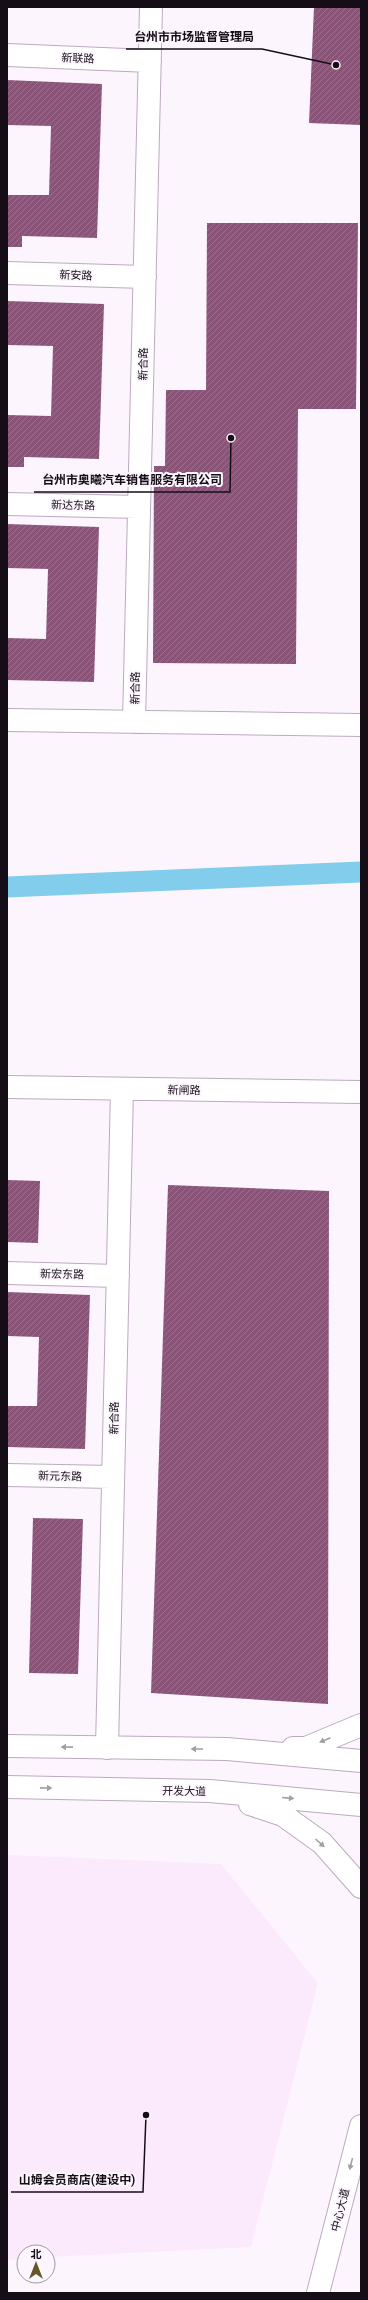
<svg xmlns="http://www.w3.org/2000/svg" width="368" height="2300" viewBox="0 0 368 2300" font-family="Roboto,'Noto Sans SC',sans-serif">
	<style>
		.built { fill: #faeafc }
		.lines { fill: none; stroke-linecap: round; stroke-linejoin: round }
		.canal { stroke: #82cdeb; stroke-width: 21 }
		.building { fill: url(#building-hatch) }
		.minor-casing { stroke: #bda9c0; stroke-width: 24 }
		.major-casing { stroke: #bda9c0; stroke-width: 24 }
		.minor { stroke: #fff; stroke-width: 22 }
		.major { stroke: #fff; stroke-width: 22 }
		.oneway { fill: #a19fa2 }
		.labels { text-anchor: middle; stroke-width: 4; stroke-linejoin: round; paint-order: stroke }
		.street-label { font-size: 11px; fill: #150e16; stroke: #fdf5fe }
		.leader { fill: none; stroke: #150e16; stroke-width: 1.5 }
		.callout-dot { fill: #150e16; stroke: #fdf5fe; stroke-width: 1.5 }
		.callout-label { font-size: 12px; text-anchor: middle; font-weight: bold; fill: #150e16; stroke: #fdf5fe; stroke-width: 4; stroke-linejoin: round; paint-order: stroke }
	</style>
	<defs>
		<pattern id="building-hatch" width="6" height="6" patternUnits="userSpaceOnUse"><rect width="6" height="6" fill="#895478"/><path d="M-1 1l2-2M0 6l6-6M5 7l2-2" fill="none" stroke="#97728c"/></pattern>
	</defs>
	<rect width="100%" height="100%" fill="#fdf5fe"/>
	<path class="built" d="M7,1855L221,1864L318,1983L251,2247L48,2257V2252H24V2259L7,2260Z"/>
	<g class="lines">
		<path class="canal" d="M7,887L361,872"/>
	</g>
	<path class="building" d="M314,7H361V125L309,123Z
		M7,80L102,84L97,238L22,236V247H7V195H49L51,126L7,125Z
		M207,223H358L356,409H298L296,664L153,663L154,466H165L166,390H206Z
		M7,301L104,304L99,459L24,457V467H7V415L51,416L53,346L7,345Z
		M7,524L99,527L94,682L7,680V638L46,639L48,569L7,568Z
		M7,1180L40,1181L38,1243L7,1242Z
		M168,1185L329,1191L328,1704L151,1693Z
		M7,1292L90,1295L85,1449L7,1447V1406H37L39,1337L7,1336Z
		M33,1518L83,1519L78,1674L29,1673Z"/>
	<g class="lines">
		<g class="minor-casing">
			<path id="minor" d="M7,55L150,61
				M7,273L145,277
				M7,504L139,507
				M7,720L361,725
				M134,722L151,7
				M7,1087L361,1092
				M7,1273L118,1276
				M7,1475L113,1477
				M107,1748L122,1089"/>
		</g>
		<g class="major-casing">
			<path id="major" d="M7,1746L227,1749L361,1761
				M293,1748H306L361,1725
				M7,1787L210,1791L361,1805
				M250,1804L283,1815L322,1843L361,1887
				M318,2293L361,2126"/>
		</g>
		<use href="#minor" class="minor"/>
		<use href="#major" class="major"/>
	</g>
	<defs><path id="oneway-solid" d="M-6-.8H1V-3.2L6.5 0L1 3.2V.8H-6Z"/></defs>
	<g class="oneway">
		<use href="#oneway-solid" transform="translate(325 1740) rotate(157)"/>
		<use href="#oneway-solid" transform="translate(67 1747) rotate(-179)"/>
		<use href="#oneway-solid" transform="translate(197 1749) rotate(-180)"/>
		<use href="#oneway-solid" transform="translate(46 1788) rotate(1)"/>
		<use href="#oneway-solid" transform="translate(288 1798) rotate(5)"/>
		<use href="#oneway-solid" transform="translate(320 1843) rotate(42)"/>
		<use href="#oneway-solid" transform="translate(351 2164) rotate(104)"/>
	</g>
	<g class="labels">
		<g class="street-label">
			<text transform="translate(78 58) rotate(2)" y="4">新联路</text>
			<text transform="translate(76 275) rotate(2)" y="4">新安路</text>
			<text transform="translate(143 364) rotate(-89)" y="4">新合路</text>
			<text transform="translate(73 505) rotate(1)" y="4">新达东路</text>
			<text transform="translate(135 688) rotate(-89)" y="4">新合路</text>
			<text transform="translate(184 1090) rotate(1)" y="4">新闸路</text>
			<text transform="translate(62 1274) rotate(1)" y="4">新宏东路</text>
			<text transform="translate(114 1418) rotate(-89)" y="4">新合路</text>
			<text transform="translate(60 1476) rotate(1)" y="4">新元东路</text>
			<text transform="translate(184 1791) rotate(1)" y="4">开发大道</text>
			<text transform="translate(340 2210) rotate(-76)" y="4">中心大道</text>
		</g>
	</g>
	<path class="leader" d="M336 65L262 49H126M231 438L230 492H34M146 2115L143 2192H11"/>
	<g class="callout-dot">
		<circle cx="336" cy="65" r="4"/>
		<circle cx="231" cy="438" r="4"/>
		<circle cx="146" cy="2115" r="4"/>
	</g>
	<g class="callout-label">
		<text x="194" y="41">台州市市场监督管理局</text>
		<text x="132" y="484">台州市奥曦汽车销售服务有限公司</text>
		<text x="77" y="2184">山姆会员商店(建设中)</text>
	</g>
	<rect width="368" height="2300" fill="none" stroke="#150e16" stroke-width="16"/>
	<g transform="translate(36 2264)"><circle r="19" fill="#fdf5fe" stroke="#a099a1"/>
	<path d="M0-3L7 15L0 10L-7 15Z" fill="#665825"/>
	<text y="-6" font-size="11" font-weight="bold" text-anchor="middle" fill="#150e16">北</text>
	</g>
</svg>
